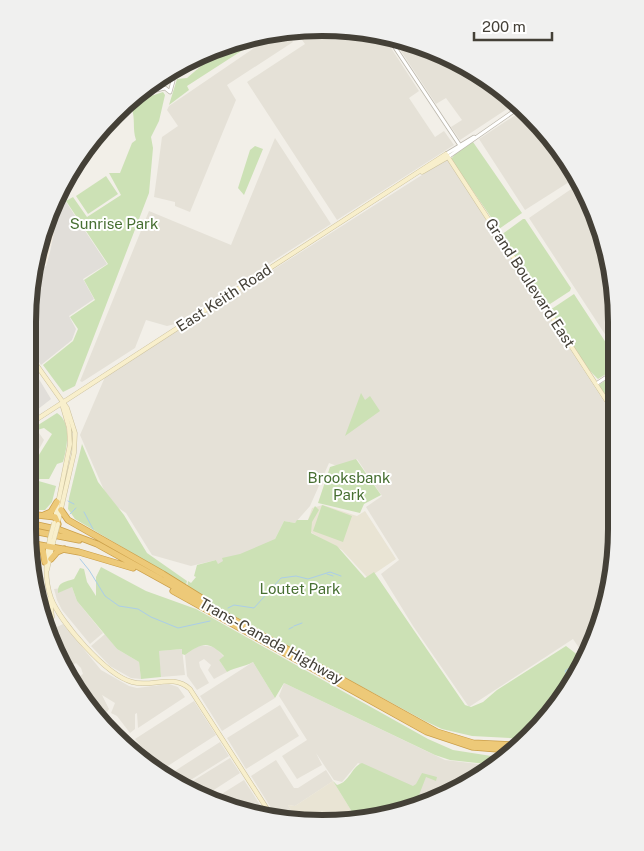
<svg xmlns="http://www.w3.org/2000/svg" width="644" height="851" viewBox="0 0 644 851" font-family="'Public Sans',sans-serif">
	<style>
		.residential { fill: #e5e1d7 }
		.commercial { fill: #f1e6d6 }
		.industrial { fill: #e1ded9 }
		.education { fill: #e9e4d4 }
		.green { fill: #cce1b5 }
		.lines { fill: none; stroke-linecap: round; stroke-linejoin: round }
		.stream { stroke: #abcde8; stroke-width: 1 }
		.tertiary-casing { stroke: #bcb7ac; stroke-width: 4.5 }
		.secondary-casing { stroke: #ccc19d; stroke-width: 5 }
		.motorway-casing { stroke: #cb9f49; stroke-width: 7 }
		.tertiary { stroke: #fff; stroke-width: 3 }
		.secondary { stroke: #f8efcc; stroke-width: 4 }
		.motorway { stroke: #edc978; stroke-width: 5.5 }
		.secondary-bridge-casing { stroke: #ccc19d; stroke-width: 5; stroke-linecap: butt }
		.secondary-bridge { stroke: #f8efcc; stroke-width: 4 }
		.labels { text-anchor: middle; stroke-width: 4; stroke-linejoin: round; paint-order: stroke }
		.park-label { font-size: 15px; fill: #476f32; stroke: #fff }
		.street-label { font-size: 15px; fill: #444037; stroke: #fff }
		.rim { fill: none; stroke: #444037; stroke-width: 6 }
	</style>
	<rect width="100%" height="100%" fill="#f2efe8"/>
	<path class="residential" d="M276,33H288L293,42L227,85L236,100L190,212L175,206V202L154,197L162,137L178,126L167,110L169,106Z
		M297,33L382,34L419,91L409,98L435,137L444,131L454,145L337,220L247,82L305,44Z
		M393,39L485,77L513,105L460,140L451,127L462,120L446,98L436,104Z
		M520,112L563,155L577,177L525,210L479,139Z
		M275,138L331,224L175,324L167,326L146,320L135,348L82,382L80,381L149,211L231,245Z
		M447,159L614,417V567L584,655L573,639L469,707L413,626L381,574L399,560L366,507L382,496L357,459L337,466L329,463L310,506L295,523L284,521L274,541L218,565L216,560L191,566L152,555L126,513L117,507L104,490L80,435L105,377Z
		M580,183L594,210L614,284V348L529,218Z
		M34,426L44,440L31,464L28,459V431Z
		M42,567L48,616L42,617L38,605L33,568Z
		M72,587L77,601L103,633L90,644L62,610L57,600L54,589Z
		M63,624L101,670L129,686L137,688L169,684L178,687L185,697L138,728L137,713L135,714V729L130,733L117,716L111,713L115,703L102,695L109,709L107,712L87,702L67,676L66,674L73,669L78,677L83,674L81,668L76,663L64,670L62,663L57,627Z
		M105,634L117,649L139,662L141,679L131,678L110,666L91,646Z
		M199,645L215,647L224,657L219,660L227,672L214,679L208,670L211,665L204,659L199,662L200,667L209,683L197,690L187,676L185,655Z
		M182,649L185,675L161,677L158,651Z
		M253,662L275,698L222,731L200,696Z
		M284,683L445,760L495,766L486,774L412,809L414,792L358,763L342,782L334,780L316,753L322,765L297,779L282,756L307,740L279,696Z
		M194,701L216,735L160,771L153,766L152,760L135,739Z
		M280,705L299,736L246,769L227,738Z
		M220,742L229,756L181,786L167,776Z
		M230,758L240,773L203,797L183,787Z
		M276,760L294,788H298L326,770L333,781L295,806L288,805L297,820L278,819L251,776Z
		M244,780L264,811L257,815L212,800Z"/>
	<path class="commercial" d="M48,224L54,232L46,263L33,271L38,246Z"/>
	<path class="industrial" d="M66,202L107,264L83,279L94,299L69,316L76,329L72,340L41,365L28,346V303L33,274L46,266L50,252L55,227L50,220L56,209Z
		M28,361L51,399L28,417Z"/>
	<path class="education" d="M323,505L357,516L365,511L396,559L368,578L365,575L342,550L305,529L312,508Z
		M333,781L357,820L341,823L304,820L303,818L297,820L288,805L295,806Z"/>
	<path class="green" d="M264,33H269L187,86L189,90L169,105L177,79L187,78L215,54Z
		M163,92L165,95L159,121L151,137L153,148L149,193L75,386L63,392L43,365L73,341L78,329L70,317L95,300L84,280L108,264L66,201L73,197L87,217L121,195L109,173H120L132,143L136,140C132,128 136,118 131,107L145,98Z
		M473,142L522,213L499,229L451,159L457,152Z
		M255,146L263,149L244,195L238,188L250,150Z
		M106,176L118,194L88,214L76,196Z
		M523,219H525L571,288L570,291L550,304H547L501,235Z
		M574,294L614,355V369L598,379L589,370L550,310Z
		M614,374V410L599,385Z
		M361,393L365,400L370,396L380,411L345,436Z
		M57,413C72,422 67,448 63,462L57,464L49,479H34L33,477L36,474L32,466L52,434L44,428L37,430L35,427Z
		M82,444L98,482L124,515L147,553L187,581L186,585L75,519L68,509L69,498Z
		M356,459L381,495L364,504L360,513L318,503L330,467Z
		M28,478L56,486L52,502L45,510H28Z
		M322,505L352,516L343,542L313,531Z
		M315,506L319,510L312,522L311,533L337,546L365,578L374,572L465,705L471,707L483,702L497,690L566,646L583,659C572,690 550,718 526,739L472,736L442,729L425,721L189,593L187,588L188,581L191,583L196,577L194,576L197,565L216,560L218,564L223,561L222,558L240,554L275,539L284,521L295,523L297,520H308Z
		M101,567L146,591L196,609L428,739L453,750L504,758L495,765L450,760L435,755L284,683L275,698L253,662C244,667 236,667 227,672L219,660L224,656C208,640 202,643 185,655L182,654V649L159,651L161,677L141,679L139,662L117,649L77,601L72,587L58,593C57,582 65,582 74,579L80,568L84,569L87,582L96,596V577Z
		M362,763L413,786L416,784L422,773L437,777L436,781L426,777L414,808L357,820L333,781L337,785C350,782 351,767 362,763Z"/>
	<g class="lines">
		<path class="stream" d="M68,501L74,504
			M84,512L93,529
			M70,514L76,508
			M80,559L89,570L105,596L119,606L138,609L151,617L178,628L210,621
			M327,574L333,576
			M228,608L234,605L254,608L281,578L296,576L308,579L330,572L341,576
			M294,626L302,623
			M289,629L293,627
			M571,680L565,671L582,659
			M549,715L550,703"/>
		<g class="tertiary-casing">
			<path id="tertiary" d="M388,37L459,144
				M148,92L165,88L170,92L173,81L170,76
				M134,100L186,66
				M446,154L474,137
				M448,157L517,109
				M596,384L614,372"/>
		</g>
		<g class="secondary-casing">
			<path id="secondary" d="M422,172L448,157
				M28,353L67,408L75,433L74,453L58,522
				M28,425L446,154L614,412
				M55,518L70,444L69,428L62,404
				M50,538C46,558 44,578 51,598C60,622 106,675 132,682C152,688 172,673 190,689L273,818
				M47,570L54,539
				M50,598L52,617"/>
		</g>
		<g class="motorway-casing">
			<path id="motorway" d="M61,510L68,520L163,574L208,602
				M28,514L55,517L58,524
				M44,515L51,512L57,502
				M28,523L60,530L97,544L437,732L473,743L518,745
				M28,530L79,540
				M29,543L79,552L133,568
				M36,544L43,551L45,562
				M51,559L57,552L64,549
				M173,591L427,732L472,747L509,750"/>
		</g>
		<use href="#tertiary" class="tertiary"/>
		<use href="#secondary" class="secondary"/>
		<use href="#motorway" class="motorway"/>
		<g class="secondary-bridge-casing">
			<path id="secondary-bridge" d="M50,538L54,523
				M54,539L58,524"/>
		</g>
		<use href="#secondary-bridge" class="secondary-bridge"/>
	</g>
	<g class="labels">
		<g class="park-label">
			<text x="114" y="229">Sunrise Park</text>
			<text x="349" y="483">Brooksbank<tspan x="349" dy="17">Park</tspan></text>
			<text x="300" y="594">Loutet Park</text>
		</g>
		<g class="street-label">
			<text transform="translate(530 283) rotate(57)" y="5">Grand Boulevard East</text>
			<text transform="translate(224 298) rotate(-33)" y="5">East Keith Road</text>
			<text transform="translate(271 641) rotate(29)" y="5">Trans-Canada Highway</text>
		</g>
	</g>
	<path d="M0 0H644V851H0ZM322 36H322A286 286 0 0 1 608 322V529A286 286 0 0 1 322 815H322A286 286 0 0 1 36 529V322A286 286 0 0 1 322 36Z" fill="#f0f0ef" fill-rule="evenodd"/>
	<path class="rim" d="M322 36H322A286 286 0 0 1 608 322V529A286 286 0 0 1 322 815H322A286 286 0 0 1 36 529V322A286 286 0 0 1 322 36Z"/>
	<path d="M474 32v8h78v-8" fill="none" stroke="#444037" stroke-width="2.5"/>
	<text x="482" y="32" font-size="15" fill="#444037" stroke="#ffffff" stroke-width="4" paint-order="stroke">200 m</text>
</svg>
